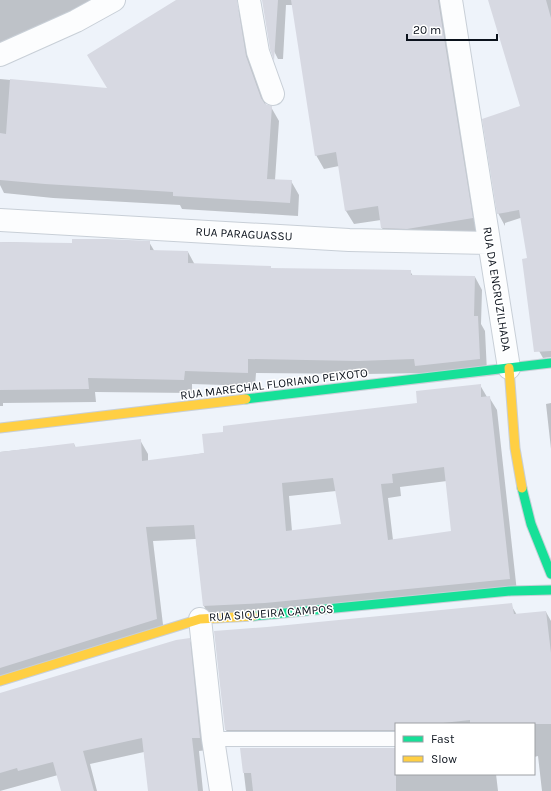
<svg xmlns="http://www.w3.org/2000/svg" width="551" height="791" viewBox="0 0 551 791" font-family="Karla,sans-serif">
	<style>
		.shadow { fill: #0003; fill-rule: evenodd }
		.building { fill: #d7d9e2; fill-rule: evenodd }
		.lines { fill: none; stroke-linecap: round; stroke-linejoin: round }
		.lane-casing { stroke: #c8cfd7; stroke-width: 16 }
		.street-casing { stroke: #c8cfd7; stroke-width: 24 }
		.fast-casing { stroke: #c8cfd7; stroke-width: 11 }
		.slow-casing { stroke: #c8cfd7; stroke-width: 11 }
		.lane { stroke: #fcfdfe; stroke-width: 14 }
		.street { stroke: #fcfdfe; stroke-width: 22 }
		.fast { stroke: #16e098; stroke-width: 9 }
		.slow { stroke: #ffcf43; stroke-width: 9 }
		.labels { text-anchor: middle; stroke-width: 3; stroke-linejoin: round; paint-order: stroke }
		.street-label { font-size: 12px; fill: #0b121c; stroke: #fff }
	</style>
	<rect width="100%" height="100%" fill="#eef3fa"/>
	<path class="shadow" d="M0,0H96L0,44Z
		M178,0H234L245,24L253,69L266,105L271,107L279,121L275,180L291,181L299,195L298,216L182,209L180,205L53,198L4,193L0,185V79L108,89Z
		M263,0H444L480,231L415,242L390,241L382,228L381,220L354,224L346,211L339,166L324,169L316,155L293,5H286L283,59H278L271,45Z
		M489,0H551V208L505,223V226L498,213L521,107Z
		M551,222V357L543,358L534,342L528,259Z
		M0,242L73,244L149,242L155,252H188L195,265L270,267L271,269L410,271L413,276L475,277L482,290L481,324L485,331L487,372L366,374L256,373L255,386L192,384V393L95,392L96,402L3,403V406H0Z
		M480,385L487,397H489L497,410L517,592L211,620L204,606L196,539L153,541L164,633L0,682V452L74,444L76,448L140,440L148,454V462L205,453L224,433L418,404ZM447,481L453,532L393,540L388,498L401,496L400,487ZM336,491L342,525L292,531L289,496Z
		M551,403V449L546,404Z
		M511,605L517,615L546,612L551,621V791H542L538,756L534,757V724H396V743H233L226,730L215,632L267,628Z
		M189,639L196,652L207,750L199,751L203,791H149L144,752L90,764L97,791H62L58,775L0,791V708Z
		M241,748H396V774H496L498,791H246Z"/>
	<path class="building" d="M176,0H237L246,56L261,98L265,104L272,106L267,179L292,180L290,203L173,196V192L45,184L0,180V133L6,134L10,79L107,88L87,55Z
		M262,0H278L274,61L270,49Z
		M291,0H438L473,218L407,229L381,228L378,206L345,211L336,152L315,156Z
		M488,0H546L551,18V351L534,352L522,259L527,258L519,210L497,214L482,119L520,106Z
		M72,239H107L150,241V250L188,251V263L271,266V268L411,270V275L475,276L474,316H478L480,359L415,366L414,359L358,361L248,359V373L185,371L184,380L88,378L89,389L0,390V242L72,243Z
		M481,384V397L490,396L510,579L265,603L203,606L194,525L146,527L157,619L0,668V452L74,443L75,447L141,439L142,461L204,453L202,434L223,432V426L417,403L416,391ZM444,467L451,531L388,540L381,484L393,483L392,474ZM333,478L341,524L286,531L282,483Z
		M512,603L514,614L546,611L551,653V724H470V720L434,724H396V730H225L214,631L267,627Z
		M190,638L200,738H192L198,791H148L142,738L83,751L94,791H61L53,762L18,771L17,768L0,773V693L176,640Z
		M240,748H396V791H253L251,773H243Z"/>
	<g class="lines">
		<g class="lane-casing">
			<path id="lane" d="M213,739H396"/>
		</g>
		<g class="street-casing">
			<path id="street" d="M249,0L258,52L273,94
				M451,0L509,368
				M0,55L76,21L114,0
				M0,220L349,240L489,243
				M200,619L213,739L221,791"/>
		</g>
		<g class="fast-casing">
			<path id="fast" d="M246,399L551,363
				M522,488L531,524L551,574
				M253,616L511,591L551,590"/>
		</g>
		<g class="slow-casing">
			<path id="slow" d="M509,368L515,448L522,488
				M0,428L246,399
				M0,681L200,619L253,616"/>
		</g>
		<use href="#lane" class="lane"/>
		<use href="#street" class="street"/>
		<use href="#fast" class="fast"/>
		<use href="#slow" class="slow"/>
	</g>
	<g class="labels">
		<g class="street-label">
			<text transform="translate(244 234) rotate(3)" y="4">RUA PARAGUASSU</text>
			<text transform="translate(497 289) rotate(81)" y="4">RUA DA ENCRUZILHADA</text>
			<text transform="translate(274 384) rotate(-7)" y="4">RUA MARECHAL FLORIANO PEIXOTO</text>
			<text transform="translate(271 613) rotate(-4)" y="4">RUA SIQUEIRA CAMPOS</text>
		</g>
	</g>
	<rect x="395" y="723" width="140" height="52" fill="#ffffff" stroke="#9da0a4"/>
	<rect x="403" y="736" width="20" height="6" fill="#16e098" stroke="#9da0a4"/>
	<text x="431" y="743" font-size="12" fill="#0b121c">Fast</text>
	<rect x="403" y="756" width="20" height="6" fill="#ffcf43" stroke="#9da0a4"/>
	<text x="431" y="763" font-size="12" fill="#0b121c">Slow</text>
	<path d="M407 34v6h90v-6" fill="none" stroke="#0b121c" stroke-width="2"/>
	<text x="413" y="34" font-size="12" fill="#0b121c" stroke="#ffffff" stroke-width="3" paint-order="stroke">20 m</text>
</svg>
